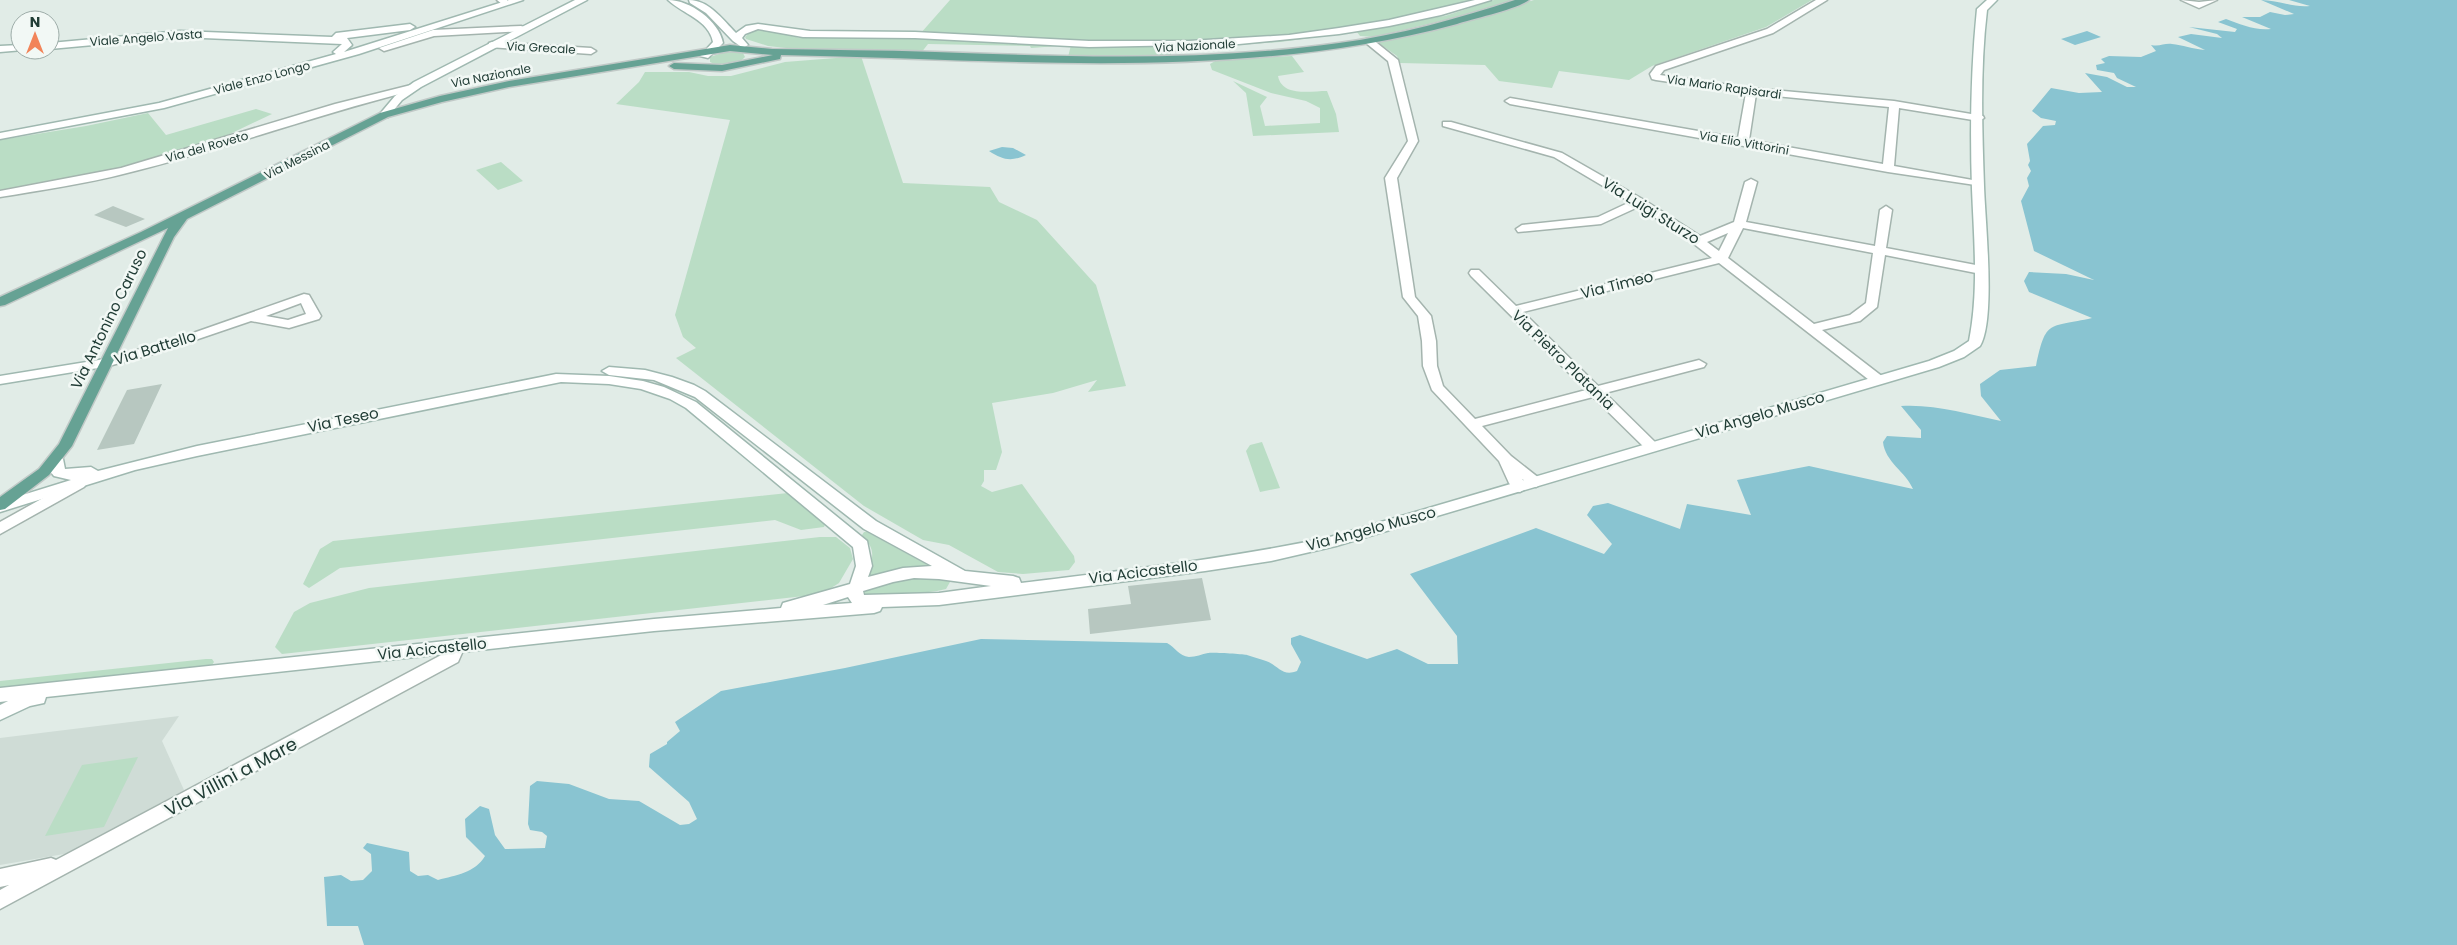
<svg xmlns="http://www.w3.org/2000/svg" width="2457" height="945" viewBox="0 0 2457 945" font-family="Poppins,sans-serif">
	<style>
		.built { fill: #cfdcd6 }
		.green { fill: #baddc5 }
		.water { fill: #89c4d1 }
		.building { fill: #b7c7c0 }
		.lines { fill: none; stroke-linecap: round; stroke-linejoin: round }
		.street-casing { stroke: #a4b4ae; stroke-width: 3 }
		.secondary-casing { stroke: #9fb8b0; stroke-width: 3 }
		.primary-casing { stroke: #c1c9c7; stroke-width: 3 }
		.street { fill: #fff; fill-rule: evenodd }
		.secondary { fill: #fff; fill-rule: evenodd }
		.primary { fill: #66a294; fill-rule: evenodd }
		.labels { text-anchor: middle; stroke-width: 5; stroke-linejoin: round; paint-order: stroke }
		.far-street-label { font-size: 12px; fill: #213d36; stroke: #f2f8f5 }
		.street-label { font-size: 15px; fill: #213d36; stroke: #f2f8f5 }
		.near-street-label { font-size: 18px; fill: #213d36; stroke: #f2f8f5 }
	</style>
	<rect width="100%" height="100%" fill="#e1ece7"/>
	<path class="built" d="M179,716L162,741L184,790L70,853L0,865V738Z"/>
	<path class="green" d="M950,0H1480C1382,25 1282,40 1181,42C1094,44 1007,38 920,34Z
		M1494,0H1514L1470,14L1374,37L1360,36L1357,32L1280,42L1183,49V52H1171V57H1068L1071,45L1031,48L1030,46L928,44L921,53L786,48L768,46L746,39L745,37L751,31L767,30L800,38L872,36L1058,44L1258,41L1445,16Z
		M1534,0H1812L1766,27L1652,66L1629,80L1559,71L1552,88L1499,81L1485,65L1400,63L1397,56L1377,42L1437,29Z
		M728,51L743,53L745,57C737,66 720,68 710,62V57Z
		M861,56L903,183L990,187L999,202L1037,220L1096,285L1126,386L1088,392L1097,380L1053,393L992,403L1002,452L996,470H984V481L981,486L992,492L1022,484L1074,556L1075,562L1069,570L1023,574L998,572L949,545L923,540L864,506L676,358L696,348L683,337L675,315L730,120L616,104L639,82L645,72H689L708,76H731L785,62Z
		M1292,56L1304,72L1278,76C1282,97 1310,91 1327,91L1336,114L1339,132L1253,136L1246,93L1233,81L1267,97L1260,106L1265,126L1320,123V108L1306,101L1271,93L1212,70L1210,64L1217,60Z
		M256,109L272,114L211,143L115,171L0,191V140L86,126L148,113L166,135Z
		M501,162L523,181L498,190L476,170Z
		M1262,442L1280,488L1260,492L1246,451L1250,445Z
		M788,493L826,522L824,527L801,530L775,520L340,568L309,588L303,584L320,549L333,541Z
		M864,532H867L935,569L865,580C871,559 879,553 862,535Z
		M820,537H836L850,548L853,559L839,583L822,594L282,654L275,647L294,612L310,603L369,588Z
		M912,576L949,577L950,582L946,589L937,591L870,599L863,596L865,589Z
		M206,659H212L214,662L212,665L198,669L0,690V681Z
		M138,757L104,827L45,836L82,765Z"/>
	<path class="water" d="M2261,0C2278,0 2294,8 2310,6L2289,0H2457V945H364L358,926H327L324,877L341,875L351,881L363,880L372,871L371,854L363,848L367,843L409,852L410,871L418,876L428,875L438,880C456,875 475,873 485,856L466,837L465,819L480,806L489,809L495,835L505,849L545,848L547,836L542,832L530,830L528,824L530,786L537,781L569,784L609,799L639,801L680,825L689,824L697,819L689,802L649,767L650,754L667,744V742L680,731L675,722L721,691L845,668L981,639L1167,643C1175,647 1179,656 1189,657C1196,657 1202,654 1208,653C1211,652 1244,654 1247,655C1253,657 1260,659 1266,661C1278,665 1282,677 1297,671L1301,662L1291,644V638L1300,635L1367,659L1397,649L1428,664H1458L1457,636L1410,574L1536,528L1604,554L1612,544L1587,515L1593,506L1608,503L1680,529L1687,504L1751,515L1737,480L1809,466L1913,489C1906,472 1885,462 1883,442L1887,436L1921,438V430L1901,406C1935,404 1968,414 2001,421L1981,396L1980,384L2000,370L2036,366C2046,318 2049,328 2092,318L2029,292L2024,281L2029,272L2066,274L2094,280L2034,251L2021,201L2029,186L2027,178L2031,171L2028,165L2030,161L2027,144L2043,126L2055,125L2056,121L2041,118L2032,111L2051,88L2079,93L2102,92L2085,73L2107,77L2127,87H2136L2117,78L2114,73L2097,70L2096,65L2105,63L2101,59L2109,56L2141,57L2156,51L2151,45C2160,47 2164,43 2172,44C2182,45 2193,49 2205,50L2178,37L2191,34L2222,38L2217,34L2189,27L2235,32L2237,29L2218,22L2226,19C2240,24 2255,31 2271,29L2242,17H2260L2270,12L2285,15L2294,14Z
		M2087,31L2101,37L2075,45L2061,39Z
		M1002,147L1013,148L1026,155C1011,162 1003,160 989,151Z"/>
	<path class="building" d="M113,206L145,219L126,227L94,215Z
		M162,384L134,444L97,450L127,390Z
		M1202,578L1211,620L1090,634L1088,609L1131,604L1128,586Z"/>
	<g class="lines">
		<g class="street-casing">
			<path id="street" d="M497,0H507V1L502,4Z
				M1816,0H1827L1773,33L1664,70L1660,75L1751,88L1894,101L1983,116L1984,118L1979,121L1899,108L1894,166L1978,181L1982,182V186L1888,172L1510,104L1505,101L1510,98L1738,138L1746,93L1656,80L1652,79L1650,74L1656,66L1767,29ZM1756,94L1889,107L1883,164L1749,140Z
				M2181,0L2199,2L2217,0L2199,8Z
				M521,26L524,27V31L434,36L384,51L379,48L433,30Z
				M1366,39H1372L1398,60L1418,141L1397,178L1415,297L1431,316L1436,341L1437,366L1443,386L1475,419L1586,390L1471,276L1469,273L1471,270H1479L1516,306L1712,258L1680,233L1638,207L1601,224L1518,232L1516,229L1522,225L1598,217L1630,202L1554,157L1443,126V122H1451L1562,153L1644,200L1700,236L1734,222L1745,182L1751,179L1757,182L1746,222L1875,246L1880,210L1886,206L1892,210L1886,248L1981,266L1987,270L1981,274L1885,255L1877,307L1860,321L1822,330L1883,377L1885,380L1883,383H1873L1719,263L1523,312L1598,386L1699,360L1706,364L1704,367L1605,393L1657,444L1659,447L1657,450H1647L1593,397L1482,426L1511,456L1544,482L1536,487L1522,479L1528,487L1520,492L1515,491L1509,483L1499,461L1432,390L1423,366L1422,341L1418,316L1403,297L1385,178L1408,141L1388,61L1366,43ZM1743,228L1873,253L1866,303L1850,315L1814,324L1728,258ZM1728,233L1719,251L1707,242Z
				M492,42L591,48L596,51L591,54L489,47V43Z
				M411,85L415,86V90C318,114 224,149 127,173C85,184 42,190 0,197V191L121,168L335,104Z
				M304,294L309,295L321,316L319,319L289,328L251,321L160,352L105,367L98,363L100,360L176,339ZM301,303L306,314L288,320L266,316Z
				M79,478L84,479L87,483L84,487L0,534V522Z
				M456,640L462,641L465,646L458,662L0,909V890L9,885L0,887V869L51,858L56,860L445,653L450,641Z"/>
		</g>
		<g class="secondary-casing">
			<path id="secondary" d="M509,0H523L359,54L164,108L0,139V133L159,103L336,54L333,52L342,44L180,37L50,49V43L180,31L332,37L336,33L410,24L415,27L410,30L347,38L352,45L344,52Z
				M575,0H587L421,87L402,100L388,117H380L379,115L395,96L414,82Z
				M668,0C690,0 719,21 723,43L708,58L700,56L713,42C709,20 683,14 668,0Z
				M689,0C709,0 723,20 736,33L746,26L758,24L810,31L915,32L1089,41H1189L1289,35L1339,28L1389,20L1475,0H1491L1441,15L1389,26L1339,34L1239,44L1089,47L915,38L803,37L758,29L745,34L742,38L748,45L743,48L733,41L706,13L690,3Z
				M1987,0H1997L1987,10C1980,68 1982,128 1984,186C1985,220 1996,320 1980,346L1964,357L1939,367L1336,546L1271,561L1205,571L939,605L882,607L880,611L874,613L654,631L46,697L44,703L30,706L0,720V705L8,701L0,702V688L654,619L781,608L783,603L850,584L856,566L853,547L686,408L670,399L641,389L609,384L561,382L197,456L135,470L0,512V502L71,480L54,476L49,470V459L56,454L63,459L65,469L91,467L98,471L197,446L556,374L609,376L643,381L664,387L696,402L867,541L872,566L868,577L903,568L932,566L864,529L695,397L654,380L609,375L602,371L609,367L645,370L672,377L694,385L705,391L876,521L965,571L1013,576L1019,578L1021,583C1124,570 1228,559 1330,537L1929,361L1954,351L1969,341C1979,291 1974,240 1972,189C1970,130 1971,68 1977,9ZM914,578L939,579L991,586L939,593L864,595L863,591L893,582ZM848,597L852,603L823,605Z
				M20,45V50H23L0,52V46Z
				M105,359L112,363L110,366L0,384V376Z"/>
		</g>
		<g class="primary-casing">
			<path id="primary" d="M1515,0H1529C1518,9 1472,19 1457,24C1237,83 1006,59 781,55L780,59L722,71L674,69L669,66L674,63L722,65L773,55L730,51L509,87L442,102L388,117L187,219L174,237L72,446L49,475L5,509L0,510V497L39,469L59,444L168,228L5,305L0,306V297L141,232L380,113L440,96L509,81L730,45L772,49C826,50 880,50 935,52C1070,57 1205,62 1339,43C1399,35 1457,19 1515,0Z"/>
		</g>
		<use href="#street" class="street"/>
		<use href="#secondary" class="secondary"/>
		<use href="#primary" class="primary"/>
	</g>
	<g class="labels">
		<g class="far-street-label">
			<text transform="translate(146 38) rotate(-4)" y="4">Viale Angelo Vasta</text>
			<text transform="translate(1195 46) rotate(-3)" y="4">Via Nazionale</text>
			<text transform="translate(541 48) rotate(3)" y="4">Via Grecale</text>
			<text transform="translate(491 76) rotate(-11)" y="4">Via Nazionale</text>
			<text transform="translate(262 78) rotate(-15)" y="4">Viale Enzo Longo</text>
			<text transform="translate(1724 87) rotate(8)" y="4">Via Mario Rapisardi</text>
			<text transform="translate(1744 143) rotate(10)" y="4">Via Elio Vittorini</text>
			<text transform="translate(207 147) rotate(-16)" y="4">Via del Roveto</text>
			<text transform="translate(297 160) rotate(-27)" y="4">Via Messina</text>
		</g>
		<g class="street-label">
			<text transform="translate(1651 211) rotate(32)" y="5">Via Luigi Sturzo</text>
			<text transform="translate(1617 285) rotate(-14)" y="5">Via Timeo</text>
			<text transform="translate(109 319) rotate(-64)" y="5">Via Antonino Caruso</text>
			<text transform="translate(155 348) rotate(-17)" y="5">Via Battello</text>
			<text transform="translate(1563 360) rotate(44)" y="5">Via Pietro Platania</text>
			<text transform="translate(1760 415) rotate(-16)" y="5">Via Angelo Musco</text>
			<text transform="translate(343 420) rotate(-12)" y="5">Via Teseo</text>
			<text transform="translate(1371 529) rotate(-15)" y="5">Via Angelo Musco</text>
			<text transform="translate(1143 572) rotate(-7)" y="5">Via Acicastello</text>
			<text transform="translate(432 649) rotate(-6)" y="5">Via Acicastello</text>
		</g>
		<g class="near-street-label">
			<text transform="translate(231 777) rotate(-28)" y="6">Via Villini a Mare</text>
		</g>
	</g>
	<g transform="translate(35 35)"><circle r="24" fill="#f2f8f5" stroke="#9eada9"/>
	<path d="M0-4L9 19L0 12L-9 19Z" fill="#f28459"/>
	<text y="-8" font-size="14" font-weight="bold" text-anchor="middle" fill="#213d36">N</text>
	</g>
</svg>
